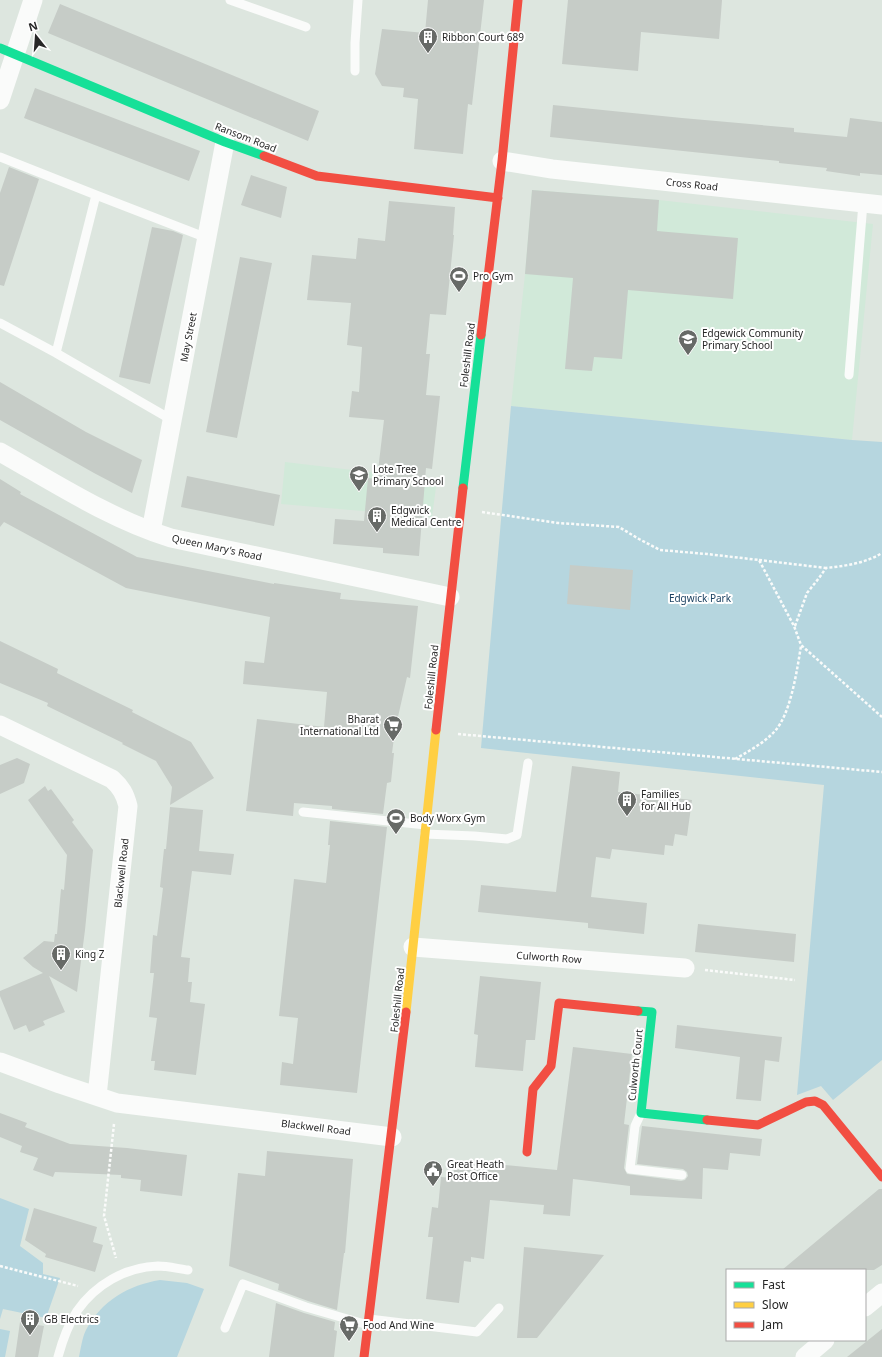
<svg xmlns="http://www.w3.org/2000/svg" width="882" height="1357" viewBox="0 0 882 1357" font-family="'Noto Sans',sans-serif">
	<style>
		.education { fill: #d1e9d9 }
		.green { fill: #b6d6df }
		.building { fill: #c6ccc7 }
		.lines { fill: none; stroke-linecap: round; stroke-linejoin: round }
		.path { stroke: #fafbfa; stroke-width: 2.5; stroke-dasharray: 3 2; stroke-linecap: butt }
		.lane { stroke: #fafbfa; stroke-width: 9 }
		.street { stroke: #fafbfa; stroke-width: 19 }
		.fast { stroke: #16e098; stroke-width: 9 }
		.slow { stroke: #ffcf43; stroke-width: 9 }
		.jam { stroke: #f24e42; stroke-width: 9 }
		.labels { text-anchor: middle; stroke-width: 4; stroke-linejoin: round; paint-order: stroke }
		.poi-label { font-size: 10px; fill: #272727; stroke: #fff; text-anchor: start }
		.street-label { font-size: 10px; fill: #272727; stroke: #fff }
		.park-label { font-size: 10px; fill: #1b4161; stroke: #fff }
	</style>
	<rect width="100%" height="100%" fill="#dde6df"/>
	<path class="education" d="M532,190L659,200L873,224L852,440L511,406L525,274Z
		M285,462L437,480L432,517L281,504Z"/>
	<path class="green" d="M511,406L852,440L882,442V1060L833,1100L821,1086L797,1095L824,785L481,748Z
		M0,1198L29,1209L20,1246L43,1263V1274L60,1278L46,1318L3,1309L0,1319Z
		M160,1280L187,1283L204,1289L177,1357H79C81,1348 82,1338 86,1330C101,1301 129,1285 160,1280Z
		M0,1329L10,1331L5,1357H0Z"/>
	<path class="building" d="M428,0H484L472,105L468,104L463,154L414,149L418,99L403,97L404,88L382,86L375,74L382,29L425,33Z
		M568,0H722L719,39L641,32L638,71L562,64Z
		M60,4L319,111L308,141L48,33Z
		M35,88L200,151L189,181L24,118Z
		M553,105L682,118L794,128V132L847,137L850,118L882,122V175L860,173V176L826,171L827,168L779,163V161L550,137Z
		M9,167L39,179L4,286L0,285V193Z
		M251,175L287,187L281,218L241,205Z
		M532,190L659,200L657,231L738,238L733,299L628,290L622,359L594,357L592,371L565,369L573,278L525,274Z
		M389,201L455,207L453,235H454L446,315L430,314L426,354H430L426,395L440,396L432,469L426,468L419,556L383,553V548L333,544L335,519L364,521L368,478L377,479L384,420L349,417L352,391L359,392L362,347L347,345L351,303L307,300L312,255L356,259L358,238L385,241Z
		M152,227L173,231L183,235L150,384L119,377Z
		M240,257L272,263L237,438L206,432Z
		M0,382L86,432L142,460L132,493L94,473L0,420Z
		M187,476L280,495L274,526L181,507Z
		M0,479L21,492L20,494L137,557L274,584V583L341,593L340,599L418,606L410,678L407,677L395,730L392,753H394L391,782L387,783L383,814L332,809V806L294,803L293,816L246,811L257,719L324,727L327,692L243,684L245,661L264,663L270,617L126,588L4,522L0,527Z
		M570,565L633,570L630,610L567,604Z
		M0,641L58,669L57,673L133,710L132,712L191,742L214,778L170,805L172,787L156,761L122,744L123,743L47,706L48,703L0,683Z
		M17,758L30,764L24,783L0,794V765Z
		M572,766L620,772L618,792L692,800L687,836L675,834L673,846L665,845L664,855L612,849L610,859L596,857L591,897L647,903L644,934L588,928V923L478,912L481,885L556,892Z
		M45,786L48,791L51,789L74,820L72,822L93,850L85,930L77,992L49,976L65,1012L43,1021L45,1025L29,1032L26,1025L14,1030L0,996V991L43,973L33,967L23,958L44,941L54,942L55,934H57L61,889L64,890L67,855L28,800Z
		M170,807L203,810L199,851L234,854L231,875L192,871L181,957L190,958L188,982H192L190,1002L205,1004L196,1075L154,1070L155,1061H151L157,1018L149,1017L154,973H150L153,935L157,936L163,888L160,887L164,849H166Z
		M330,821L387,827L357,1093L280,1085L282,1062L293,1064L298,1018L279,1016L294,879L326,883L330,845H328Z
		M698,924L796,934L794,962L695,952Z
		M480,976L541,982L535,1040H526L523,1071L475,1067L478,1035L474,1034Z
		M677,1025L782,1037L779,1062L765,1060L761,1101L736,1099L740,1057L675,1048Z
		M573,1047L632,1054L624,1124L629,1125L624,1168L627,1174L681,1181L685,1180L688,1176L687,1172L683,1169L637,1164L642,1126L762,1139L760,1156L730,1153L728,1170L703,1168L702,1199L630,1195V1186L573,1179L570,1216L543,1214L544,1205L490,1200L484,1259L471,1257V1262L464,1261L459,1303L426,1299L433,1237H428L432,1207L438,1208L441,1177L453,1178L455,1160L557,1170Z
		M0,1113L27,1123L25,1127L70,1144L127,1148L187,1155L182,1196L140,1191L141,1180L121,1178V1175L55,1172L53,1177L33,1170L38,1158L20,1152L22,1146L0,1137Z
		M267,1151L353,1159L345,1253H344L337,1310L308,1301L278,1290L279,1284L229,1266L238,1173L265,1176Z
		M879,1189H882V1265L874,1270H782Z
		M34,1208L97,1227L93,1242L103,1245L95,1272L45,1257L46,1254L25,1240Z
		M524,1247L604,1255L537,1338H517Z
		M276,1303L304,1313L335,1322L334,1330L337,1331L334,1357H269Z
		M20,1322L44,1326L38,1357H15Z
		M882,1329V1357H847Z"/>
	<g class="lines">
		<path class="path" d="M482,512L558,523L619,527L639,539L660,550L707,554L759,560L794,626L801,645L882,717
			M759,560L826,568
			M795,626L807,593L819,578L826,568C845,566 866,563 882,553
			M458,734L882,772
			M735,759C749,751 764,743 775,731C791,713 797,670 801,646
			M705,970L795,980
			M114,1124L104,1216L116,1258
			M0,1266L78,1286"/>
		<path class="lane" d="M230,0L306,27
			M355,71V43L358,0
			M0,157L96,195
			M0,323L56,353L172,420
			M56,353L96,195L207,238
			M849,375L863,203
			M303,812L426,825
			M425,834L474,836L507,839L517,835L528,763
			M641,1113L635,1126L630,1169L682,1175
			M369,1319L477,1332L499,1308
			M225,1328L243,1284L306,1307L368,1325
			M58,1357C62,1342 68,1325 77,1311C95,1285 125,1267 158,1266C168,1266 179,1269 188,1270"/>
		<path class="street" d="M0,100L33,0
			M502,161L552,169L882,205
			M0,452C55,483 110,519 171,538L450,597
			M151,531L225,142
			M0,725L112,779C121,787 125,794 128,806L97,1096
			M413,947L685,968
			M0,1062L60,1084L117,1103L392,1137
			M865,1307L882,1293
			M805,1357L825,1340"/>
		<path class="fast" d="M0,48L225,142L264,156
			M463,488L481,335
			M638,1011L652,1012L641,1113L707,1120"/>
		<path class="slow" d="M406,1012L436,730"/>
		<path class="jam" d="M264,156L317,176L498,198
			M481,335L502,161L518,0
			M436,730L463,488
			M707,1120L758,1125L806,1102L815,1101L823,1105L882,1177
			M527,1152L533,1089L551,1066L559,1003L638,1011
			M364,1357L406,1012"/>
	</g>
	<defs>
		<g id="building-pin" transform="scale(1)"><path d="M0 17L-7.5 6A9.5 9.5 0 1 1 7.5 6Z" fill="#676a67" stroke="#fff"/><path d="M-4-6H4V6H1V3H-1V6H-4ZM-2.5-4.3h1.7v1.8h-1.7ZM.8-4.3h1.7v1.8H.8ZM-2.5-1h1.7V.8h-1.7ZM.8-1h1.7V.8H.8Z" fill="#fff"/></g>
		<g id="stadium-pin" transform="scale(1)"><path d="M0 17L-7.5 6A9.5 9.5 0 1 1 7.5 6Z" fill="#676a67" stroke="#fff"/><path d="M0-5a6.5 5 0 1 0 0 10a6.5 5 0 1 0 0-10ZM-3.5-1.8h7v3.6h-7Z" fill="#fff"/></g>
		<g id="school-pin" transform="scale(1)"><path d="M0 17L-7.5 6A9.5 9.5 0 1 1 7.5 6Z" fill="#676a67" stroke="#fff"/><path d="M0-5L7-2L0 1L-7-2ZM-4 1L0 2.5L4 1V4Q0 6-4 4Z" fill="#fff"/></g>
		<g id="supermarket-pin" transform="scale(1)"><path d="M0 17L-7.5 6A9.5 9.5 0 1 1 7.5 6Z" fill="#676a67" stroke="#fff"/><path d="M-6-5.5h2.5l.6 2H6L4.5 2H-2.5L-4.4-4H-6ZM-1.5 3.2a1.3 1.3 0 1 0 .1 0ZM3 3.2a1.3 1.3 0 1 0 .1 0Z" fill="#fff"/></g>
		<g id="civic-pin" transform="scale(1)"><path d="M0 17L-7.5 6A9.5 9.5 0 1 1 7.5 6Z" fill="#676a67" stroke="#fff"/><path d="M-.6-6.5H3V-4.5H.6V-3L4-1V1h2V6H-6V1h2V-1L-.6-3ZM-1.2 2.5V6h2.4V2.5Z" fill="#fff"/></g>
	</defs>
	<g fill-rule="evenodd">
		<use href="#building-pin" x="428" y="37"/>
		<use href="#stadium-pin" x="459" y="276"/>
		<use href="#school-pin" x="688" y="339"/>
		<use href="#school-pin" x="359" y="475"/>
		<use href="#building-pin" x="377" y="516"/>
		<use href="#supermarket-pin" x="393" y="725"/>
		<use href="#building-pin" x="627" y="800"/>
		<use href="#stadium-pin" x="396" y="818"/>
		<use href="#building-pin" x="61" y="954"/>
		<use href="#civic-pin" x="433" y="1170"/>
		<use href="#building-pin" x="30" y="1319"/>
		<use href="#supermarket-pin" x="349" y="1325"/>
	</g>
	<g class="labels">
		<g class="poi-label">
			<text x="442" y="41">Ribbon Court 689</text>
			<text x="473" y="280">Pro Gym</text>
			<text x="702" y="337">Edgewick Community<tspan x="702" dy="12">Primary School</tspan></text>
			<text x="373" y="473">Lote Tree<tspan x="373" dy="12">Primary School</tspan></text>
			<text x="391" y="514">Edgwick<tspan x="391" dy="12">Medical Centre</tspan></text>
			<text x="379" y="723" text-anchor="end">Bharat<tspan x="379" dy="12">International Ltd</tspan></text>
			<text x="641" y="798">Families<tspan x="641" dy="12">for All Hub</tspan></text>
			<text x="410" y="822">Body Worx Gym</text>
			<text x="75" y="958">King Z</text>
			<text x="447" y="1168">Great Heath<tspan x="447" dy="12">Post Office</tspan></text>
			<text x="44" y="1323">GB Electrics</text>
			<text x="363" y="1329">Food And Wine</text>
		</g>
		<g class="street-label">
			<text transform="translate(246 137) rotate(21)" y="4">Ransom Road</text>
			<text transform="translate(692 184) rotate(6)" y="4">Cross Road</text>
			<text transform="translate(188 337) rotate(-79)" y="4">May Street</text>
			<text transform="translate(467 355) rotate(-83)" y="4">Foleshill Road</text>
			<text transform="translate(217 547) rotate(12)" y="4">Queen Mary's Road</text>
			<text transform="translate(431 677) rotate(-84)" y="4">Foleshill Road</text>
			<text transform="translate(121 873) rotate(-84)" y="4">Blackwell Road</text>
			<text transform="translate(549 957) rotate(4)" y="4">Culworth Row</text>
			<text transform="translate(397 1000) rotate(-84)" y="4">Foleshill Road</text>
			<text transform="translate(635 1065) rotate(-84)" y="4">Culworth Court</text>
			<text transform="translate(316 1127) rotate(7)" y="4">Blackwell Road</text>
		</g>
		<g class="park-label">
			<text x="700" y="602">Edgwick Park</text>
		</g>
	</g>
	<rect x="726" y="1269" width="140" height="72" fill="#ffffff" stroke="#a9a9a9"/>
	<rect x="734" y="1282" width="20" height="6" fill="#16e098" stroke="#a9a9a9"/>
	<text x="762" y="1289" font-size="12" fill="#272727">Fast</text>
	<rect x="734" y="1302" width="20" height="6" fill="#ffcf43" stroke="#a9a9a9"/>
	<text x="762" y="1309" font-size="12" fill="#272727">Slow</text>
	<rect x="734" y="1322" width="20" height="6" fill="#f24e42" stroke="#a9a9a9"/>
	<text x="762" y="1329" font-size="12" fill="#272727">Jam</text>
	<g transform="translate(36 36) rotate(343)" stroke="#ffffff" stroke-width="3" paint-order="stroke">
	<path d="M0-3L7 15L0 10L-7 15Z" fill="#272727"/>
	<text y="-6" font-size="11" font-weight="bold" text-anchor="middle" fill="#272727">N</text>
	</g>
</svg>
